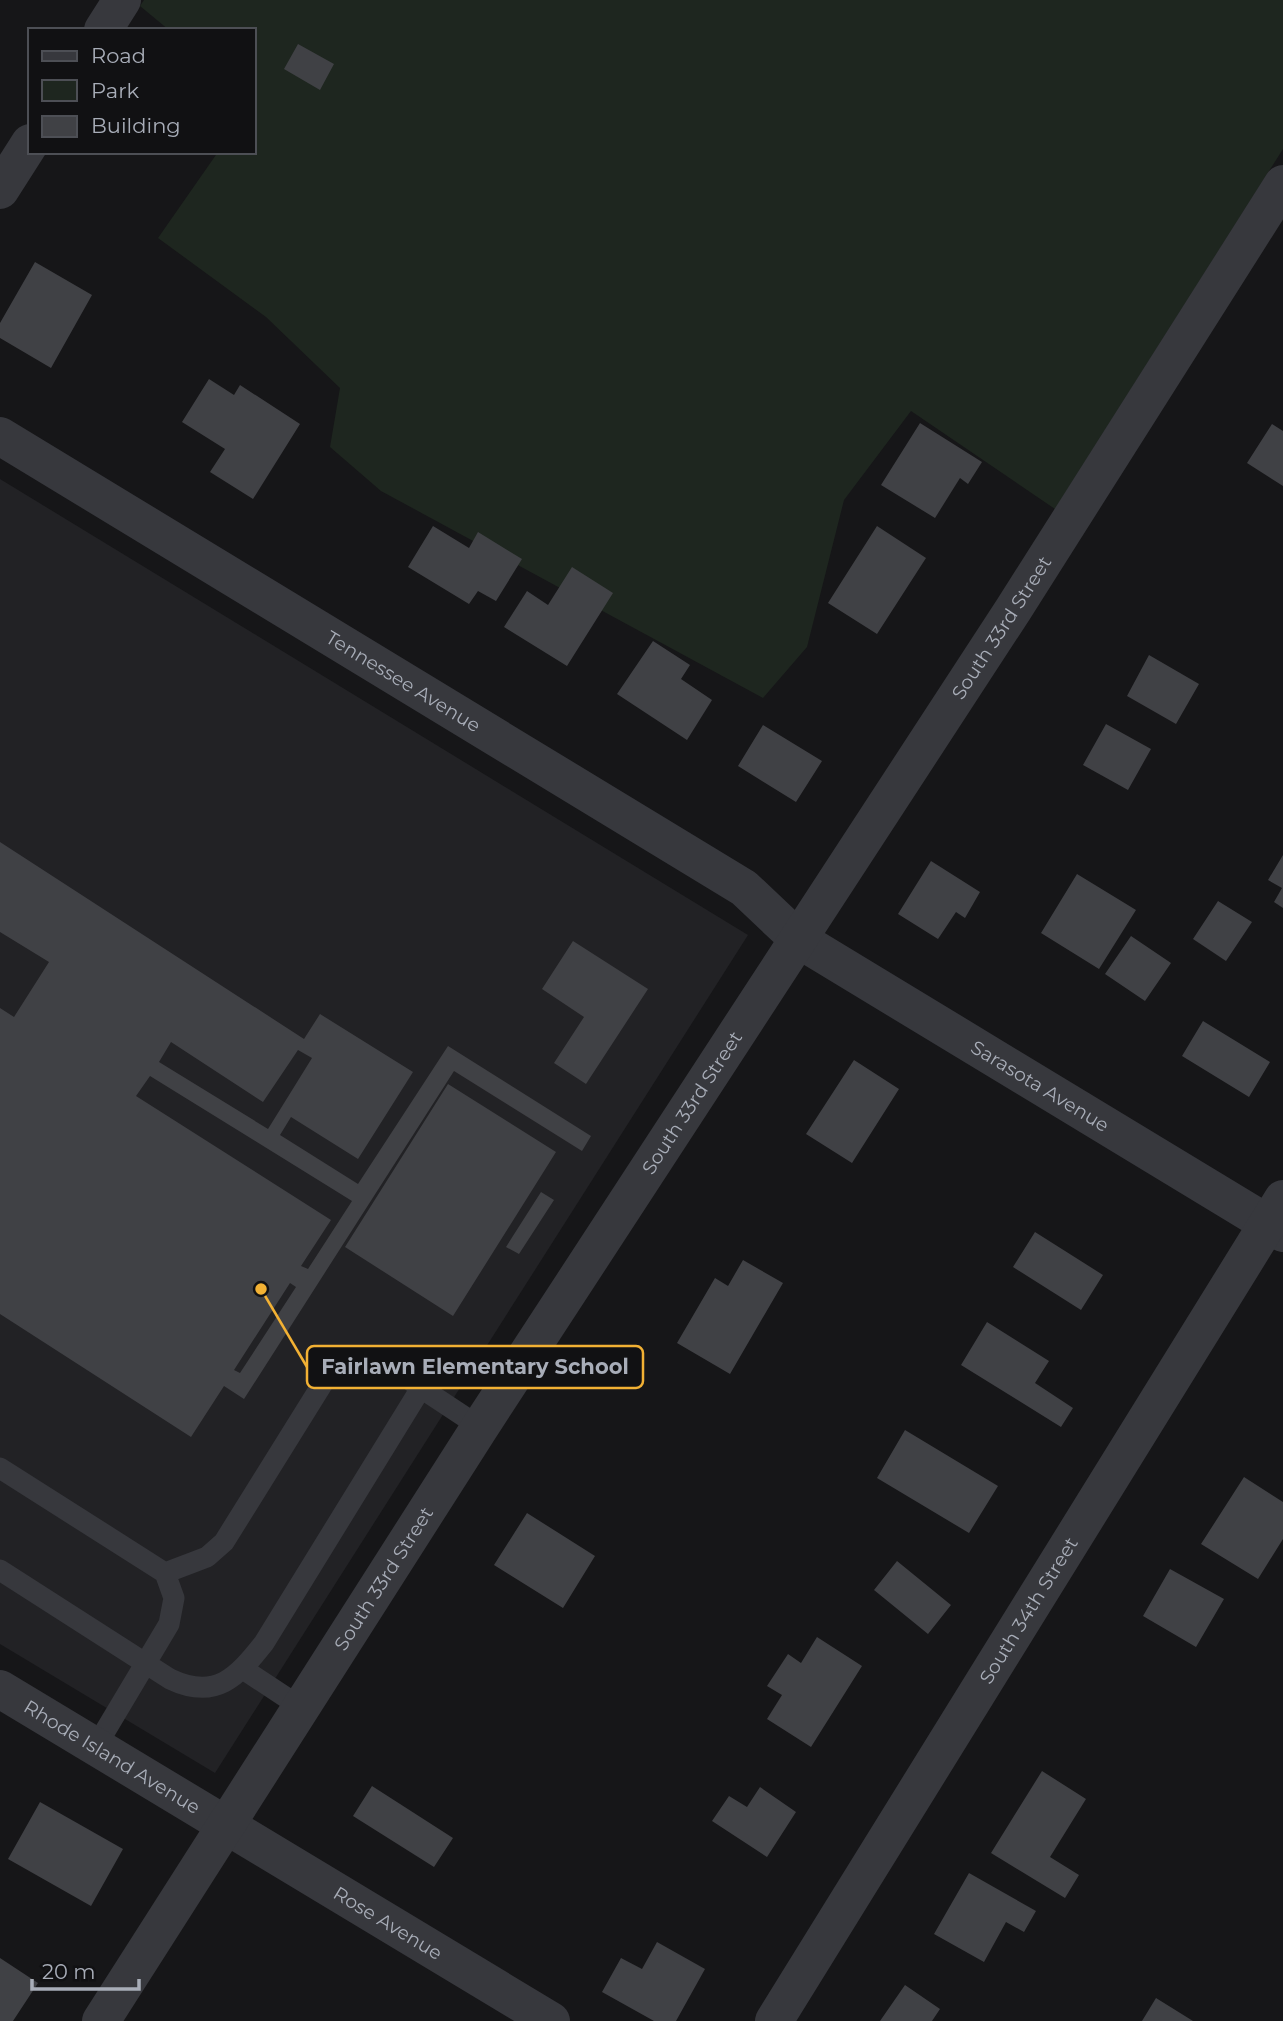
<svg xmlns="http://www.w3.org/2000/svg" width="1283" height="2021" viewBox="0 0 1283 2021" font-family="Montserrat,sans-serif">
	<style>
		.built { fill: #222225 }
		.green { fill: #1e261f }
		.building { fill: #404145; fill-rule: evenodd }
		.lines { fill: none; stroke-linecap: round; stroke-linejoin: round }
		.lane { stroke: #37383d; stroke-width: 21 }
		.street { stroke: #37383d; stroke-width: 38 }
		.labels { text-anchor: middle; stroke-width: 5; stroke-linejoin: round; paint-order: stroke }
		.street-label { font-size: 19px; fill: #a8adb8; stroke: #111113 }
		.leader { fill: none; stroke: #f2b134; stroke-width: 2.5 }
		.callout-dot { fill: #f2b134; stroke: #111113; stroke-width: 2.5 }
		.callout { fill: #111113; stroke: #f2b134; stroke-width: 2.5 }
		.callout-label { font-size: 21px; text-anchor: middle; font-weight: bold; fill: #a8adb8 }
	</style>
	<rect width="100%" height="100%" fill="#161618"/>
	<path class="built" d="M0,479L748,935L215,1773L0,1644Z"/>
	<path class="green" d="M144,0H1283V149L1055,509L911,411L844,500L807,647L763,698L381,491L330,447L340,388L266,317L158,238L218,152H254V30H169L140,6Z"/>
	<path class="building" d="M298,44L334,64L320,90L284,69Z
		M35,262L92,295L51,368L0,338V323Z
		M209,379L234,395L240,385L300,424L253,499L210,472L225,449L182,422Z
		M920,423L982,462L968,484L960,478L935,518L881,485Z
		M1272,424L1283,431V486L1247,463Z
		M433,526L469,548L478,532L522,559L496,601L478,591L469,604L408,567Z
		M877,526L926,558L877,634L828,603Z
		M572,567L613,593L567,666L504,627L527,591L548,605Z
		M653,641L690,665L681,679L712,700L687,740L617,694Z
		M1149,655L1199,684L1176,724L1127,696Z
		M1106,724L1151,749L1128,790L1083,765Z
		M763,725L822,761L796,802L738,766Z
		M0,842L304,1039L320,1014L413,1072L358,1159L291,1117L280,1135L358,1184L448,1046L591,1136L582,1151L454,1071L244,1399L224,1386L191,1437L0,1314V1008L14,1017L49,962L0,932ZM171,1042L263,1102L298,1050L312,1058L268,1129L159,1062ZM150,1076L352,1201L308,1269L301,1266L331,1220L136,1096ZM290,1283L296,1287L240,1373L234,1370Z
		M1283,855V908L1274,902L1282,888L1268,880Z
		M931,861L980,892L965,918L956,912L938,939L898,914Z
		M1077,874L1136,910L1099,969L1041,933Z
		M1218,901L1252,922L1226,961L1193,939Z
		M1131,936L1171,963L1145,1001L1105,974Z
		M573,941L648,989L586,1084L554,1063L584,1017L542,989Z
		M1203,1021L1270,1062L1249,1097L1182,1056Z
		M854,1060L899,1089L852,1163L806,1134Z
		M448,1084L556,1152L453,1316L345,1247Z
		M541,1192L554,1200L519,1254L506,1247Z
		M1035,1232L1103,1275L1081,1310L1013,1267Z
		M743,1260L783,1283L730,1374L677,1343L715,1278L728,1286Z
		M987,1322L1049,1361L1035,1383L1073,1408L1061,1427L961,1365Z
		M905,1430L998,1486L969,1533L877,1478Z
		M1244,1477L1283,1502V1539L1258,1579L1201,1544Z
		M527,1513L595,1556L563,1608L494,1565Z
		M897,1561L951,1605L928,1634L874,1590Z
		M1170,1569L1224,1599L1196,1647L1143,1616Z
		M817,1637L862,1666L811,1747L767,1719L782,1695L767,1686L788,1654L801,1663Z
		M1042,1771L1086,1799L1050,1857L1079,1875L1065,1898L991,1853Z
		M372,1786L453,1838L434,1867L353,1816Z
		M760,1787L796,1812L767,1857L712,1821L729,1796L747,1807Z
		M40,1802L123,1849L91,1906L8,1859Z
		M969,1873L1036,1911L1024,1932L1006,1922L984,1962L934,1934Z
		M657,1942L705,1969L676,2021H654L602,1992L621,1958L642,1969Z
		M0,1958L38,1983L13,2021H0Z
		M905,1985L940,2009L932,2021H880Z
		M1156,1998L1193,2021H1142Z"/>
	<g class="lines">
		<path class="lane" d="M421,1388L480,1427
			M0,1468L165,1573L174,1598L169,1624L95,1748
			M0,1570L170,1679C216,1701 237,1677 264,1643L421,1388C381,1359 363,1344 323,1383L224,1542L207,1557L165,1573
			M243,1669L302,1708"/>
		<g class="street">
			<path d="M103,30L122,0"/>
			<path d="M0,190L30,143"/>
			<path id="s1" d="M0,436L744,888L798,939L1283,1233"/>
			<path id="s2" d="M0,1689L551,2021"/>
			<path id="s3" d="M101,2021L480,1427L1013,610L1283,184"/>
			<path id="s4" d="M774,2021L1283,1199"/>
		</g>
	</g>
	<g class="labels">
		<g class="street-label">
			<text dy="7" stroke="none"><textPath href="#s3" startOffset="1659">South 33rd Street</textPath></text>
			<text dy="7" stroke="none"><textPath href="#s1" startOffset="472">Tennessee Avenue</textPath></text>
			<text dy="7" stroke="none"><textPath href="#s1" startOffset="1228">Sarasota Avenue</textPath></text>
			<text dy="7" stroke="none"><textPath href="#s3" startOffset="1092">South 33rd Street</textPath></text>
			<text dy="7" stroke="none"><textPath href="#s3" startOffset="525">South 33rd Street</textPath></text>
			<text dy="7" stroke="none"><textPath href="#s4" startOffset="483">South 34th Street</textPath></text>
			<text dy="7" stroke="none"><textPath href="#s2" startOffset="131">Rhode Island Avenue</textPath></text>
			<text dy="7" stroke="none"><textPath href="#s2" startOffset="453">Rose Avenue</textPath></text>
		</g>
	</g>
	<path class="leader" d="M261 1289L307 1367"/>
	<circle class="callout-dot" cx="261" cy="1289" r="7"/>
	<rect class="callout" x="307" y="1346" width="336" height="42" rx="7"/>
	<g class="callout-label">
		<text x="475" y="1374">Fairlawn Elementary School</text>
	</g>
	<rect x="28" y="28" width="228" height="126" fill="#111113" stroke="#4d4f55" stroke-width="2"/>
	<rect x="42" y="51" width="35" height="10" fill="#37383d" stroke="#4d4f55" stroke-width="2"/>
	<text x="91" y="63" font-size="21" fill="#a8adb8">Road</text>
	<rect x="42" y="80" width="35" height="21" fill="#1e261f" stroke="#4d4f55" stroke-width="2"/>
	<text x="91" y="98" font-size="21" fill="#a8adb8">Park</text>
	<rect x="42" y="116" width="35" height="21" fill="#404145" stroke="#4d4f55" stroke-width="2"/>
	<text x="91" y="133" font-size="21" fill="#a8adb8">Building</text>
	<path d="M32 1979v10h107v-10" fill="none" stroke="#a8adb8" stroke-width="3.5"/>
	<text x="42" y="1979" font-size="21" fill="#a8adb8" stroke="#111113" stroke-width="5" paint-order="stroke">20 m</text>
</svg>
